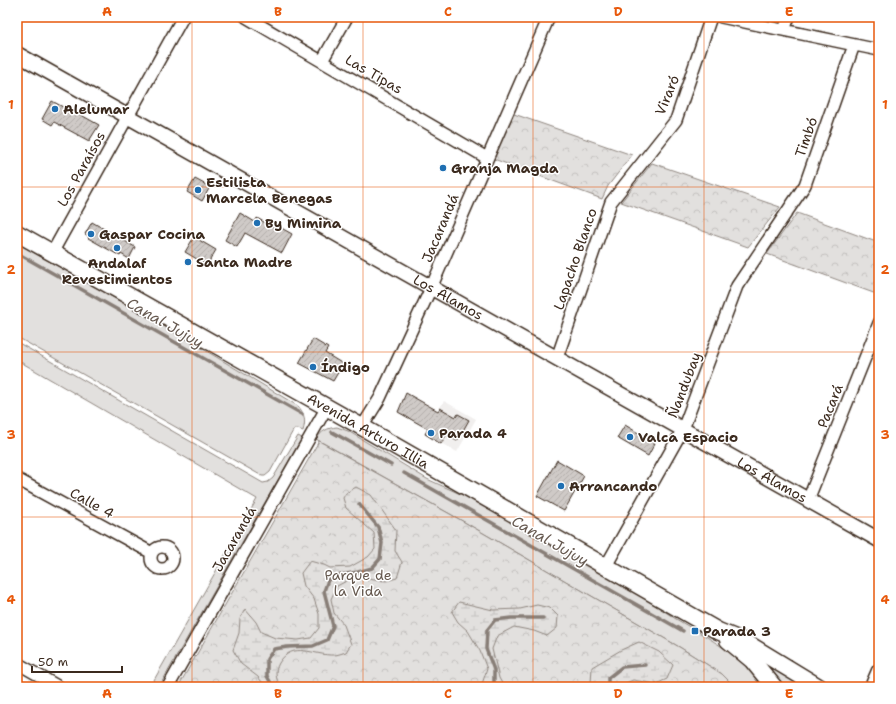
<svg xmlns="http://www.w3.org/2000/svg" width="896" height="704" viewBox="0 0 896 704" font-family="'Shantell Sans',sans-serif">
	<style>
		.built { fill: #f1efee }
		.grass { fill: #e2e0de; stroke: #8e857e }
		.forest { fill: url(#forest-crowns); stroke: #8e857e }
		.wetland { fill: url(#wetland-marsh); stroke: #8e857e }
		.lines { fill: none; stroke-linecap: round; stroke-linejoin: round }
		.stream { stroke: #887e77; stroke-width: 3.5 }
		.building { fill: url(#building-hatch); stroke: #3b2a1e }
		.minor-casing { stroke: #3b2a1e; stroke-width: 14 }
		.tertiary-casing { stroke: #3b2a1e; stroke-width: 17 }
		.secondary-casing { stroke: #3b2a1e; stroke-width: 19 }
		.minor { stroke: #fff; stroke-width: 11 }
		.tertiary { stroke: #fff; stroke-width: 14 }
		.secondary { stroke: #fff; stroke-width: 16 }
		.grid { fill: none; stroke: #e8590c; stroke-width: 1; stroke-opacity: 0.55 }
		.poi-dot { fill: #1f6fb2; stroke: #fff; stroke-width: 1.5 }
		.labels { text-anchor: middle; stroke-width: 3; stroke-linejoin: round; paint-order: stroke }
		.street-label { font-size: 14px; fill: #3b2a1e; stroke: #fff }
		.poi-label { font-size: 14px; font-weight: bold; fill: #3b2a1e; stroke: #fff; text-anchor: start }
		.park-label { font-size: 14px; fill: #65584e; stroke: #fff }
		.water-label { font-size: 15px; font-style: italic; fill: #685b52; stroke: #fff }
		.neatline { fill: none; stroke: #e8590c; stroke-width: 1.5 }
		.grid-label { font-size: 13px; text-anchor: middle; font-weight: bold; fill: #e8590c }
	</style>
	<defs>
		<pattern id="forest-crowns" width="20" height="18" patternUnits="userSpaceOnUse"><rect width="20" height="18" fill="#e2e0de"/><path d="M2 6a3 3 0 1 1 6 0M12 15a3 3 0 1 1 6 0" fill="none" stroke="#c3c0be"/></pattern>
		<pattern id="wetland-marsh" width="20" height="14" patternUnits="userSpaceOnUse"><rect width="20" height="14" fill="#e2e0de"/><path d="M1 5h8M5 5V1M11 12h8M15 12V8" fill="none" stroke="#c3c0be"/></pattern>
		<pattern id="building-hatch" width="6" height="6" patternUnits="userSpaceOnUse"><rect width="6" height="6" fill="#cfcac7"/><path d="M-1 1l2-2M0 6l6-6M5 7l2-2" fill="none" stroke="#b3aeaa"/></pattern>
	</defs>
	<rect width="100%" height="100%" fill="#fff"/>
	<filter id="ink" filterUnits="userSpaceOnUse"><feTurbulence type="fractalNoise" baseFrequency=".025" numOctaves="2"/><feDisplacementMap in="SourceGraphic" scale="8" xChannelSelector="R" yChannelSelector="G"/><feConvolveMatrix kernelMatrix="1 2 1 2 8 2 1 2 1" color-interpolation-filters="sRGB"/></filter>
	<g filter="url(#ink)">
		<path class="built" d="M444,401L476,419L457,452L424,434Z"/>
		<path class="grass" d="M17,243L183,337L298,406C305,414 306,421 303,431L298,429H294L270,472L265,476H262L17,337Z
			M17,342L263,483L268,482L273,478L298,436L302,438L159,687H150L257,499L17,360Z
			M337,427L348,431L427,479L467,497L606,576L630,588L676,619L707,637L733,654L748,666L768,687H735L722,674L681,648L459,519L316,439C322,431 327,428 337,427Z
			M754,652L809,687H780Z"/>
		<path class="forest" d="M511,113L632,155L608,186L602,199L491,158Z
			M652,163L780,207L748,247L621,202Z
			M797,213L879,243V295L767,254Z
			M319,441L459,519L681,648L722,674L735,687H178Z"/>
		<path class="wetland" d="M356,487L371,495L396,530L395,551L402,562L397,578L386,581L368,578H352L337,586L331,599L334,613L344,625L351,644L346,652C342,653 338,655 334,655C314,656 293,640 279,663C274,672 276,678 280,687H266L258,677L241,664L233,650L239,633L240,619L245,609L256,622L261,632L275,638L298,640L311,638L319,628V614L314,599L304,586L301,573L310,561L324,565L330,568L350,567L368,557L375,549L374,533L346,508L343,498L346,493Z
			M459,602L493,610L520,609L537,605L550,608L558,616L557,628L547,636L534,631L514,627L497,636L492,649L499,678L504,687H481L487,669L480,651L468,631L458,622L452,612Z
			M639,642L659,652L673,665L667,679L656,684L633,680L616,687H595L591,683L592,667L621,650Z"/>
		<g class="lines">
			<path class="stream" d="M17,253L302,414
				M332,432L391,465
				M404,473L683,631
				M273,687L267,676V659L274,649L287,647L313,646L327,640L333,626L324,591L328,580L340,575L358,572L372,568L380,559L382,543L378,527L359,504
				M492,687L494,684V670L486,649L487,630L495,620L511,618H543
				M608,687V678L622,667L645,665"/>
		</g>
		<path class="building" d="M52,101L74,113V111L99,125L89,141L54,122L52,125L42,119Z
			M195,179L210,187L202,201L187,192Z
			M240,213L255,222L257,218L274,228L276,225L292,234L282,253L245,233L237,247L225,240Z
			M92,222L135,247L129,259L121,254L120,256L88,238L89,236L85,234Z
			M194,237L216,250L207,265L185,252Z
			M313,339L328,348L325,353L343,364L333,381L299,363Z
			M406,393L438,411L440,408L456,417L458,414L469,420L457,441L446,435L441,444L425,434L428,429L398,412Z
			M625,425L655,443L648,456L617,438Z
			M557,460L584,476L564,511L537,496Z"/>
		<g class="lines">
			<g class="minor-casing">
				<path id="minor" d="M246,17L487,158
					M721,17L879,50
					M784,30L789,17
					M322,61L347,17
					M52,253L183,17
					M557,358L611,202L676,120L711,17
					M362,427L380,398L431,288L549,17
					M17,479L152,553
					M808,500L879,323
					M151 558a11 11 0 1 1 22 0a11 11 0 1 1-22 0Z
					M606,566L683,429L737,286L805,185L854,45
					M17,663L59,687
					M168,687L327,407"/>
			</g>
			<g class="tertiary-casing">
				<g id="tertiary">
					<path id="s1" d="M17,54L879,540"/>
					<path d="M872,687L879,671"/>
				</g>
			</g>
			<g class="secondary-casing">
				<g id="secondary">
					<path id="s2" d="M17,233L362,427L718,631L745,642L819,687"/>
					<path d="M728,640L752,660L774,687"/>
				</g>
			</g>
			<use href="#minor" class="minor"/>
			<use href="#tertiary" class="tertiary"/>
			<use href="#secondary" class="secondary"/>
		</g>
	</g>
	<path class="grid" d="M192,17V687M363,17V687M533,17V687M704,17V687M17,187H879M17,352H879M17,517H879"/>
	<g class="poi-dot">
		<circle cx="55" cy="109" r="4"/>
		<circle cx="443" cy="168" r="4"/>
		<circle cx="198" cy="190" r="4"/>
		<circle cx="257" cy="223" r="4"/>
		<circle cx="91" cy="234" r="4"/>
		<circle cx="117" cy="248" r="4"/>
		<circle cx="188" cy="262" r="4"/>
		<circle cx="313" cy="367" r="4"/>
		<circle cx="431" cy="433" r="4"/>
		<circle cx="630" cy="437" r="4"/>
		<circle cx="561" cy="486" r="4"/>
		<rect x="691" y="627" width="8" height="8" rx="2"/>
	</g>
	<g class="labels">
		<g class="street-label">
			<text transform="translate(374 74) rotate(30)" y="5">Las Tipas</text>
			<text transform="translate(667 95) rotate(-68)" y="5">Viraró</text>
			<text transform="translate(806 137) rotate(-71)" y="5">Timbó</text>
			<text transform="translate(81 169) rotate(-61)" y="5">Los Paraísos</text>
			<text transform="translate(440 228) rotate(-67)" y="5">Jacarandá</text>
			<text transform="translate(575 259) rotate(-71)" y="5">Lapacho Blanco</text>
			<text dy="5" stroke="none"><textPath href="#s1" startOffset="495">Los Álamos</textPath></text>
			<text transform="translate(684 385) rotate(-69)" y="5">Ñandubay</text>
			<text transform="translate(830 406) rotate(-68)" y="5">Pacará</text>
			<text dy="5" stroke="none"><textPath href="#s2" startOffset="403">Avenida Arturo Illia</textPath></text>
			<text dy="5" stroke="none"><textPath href="#s1" startOffset="867">Los Álamos</textPath></text>
			<text transform="translate(92 503) rotate(29)" y="5">Calle 4</text>
			<text transform="translate(234 539) rotate(-60)" y="5">Jacarandá</text>
		</g>
		<g class="poi-label">
			<text x="63" y="114">Alelumar</text>
			<text x="451" y="173">Granja Magda</text>
			<text x="206" y="187">Estilista<tspan x="206" dy="16">Marcela Benegas</tspan></text>
			<text x="265" y="228">By Mimina</text>
			<text x="99" y="239">Gaspar Cocina</text>
			<text x="196" y="267">Santa Madre</text>
			<text x="117" y="268" text-anchor="middle">Andalaf<tspan x="117" dy="16">Revestimientos</tspan></text>
			<text x="321" y="372">Índigo</text>
			<text x="439" y="438">Parada 4</text>
			<text x="638" y="442">Valca Espacio</text>
			<text x="569" y="491">Arrancando</text>
			<text x="703" y="636">Parada 3</text>
		</g>
		<g class="park-label">
			<text x="358" y="580">Parque de<tspan x="358" dy="16">la Vida</tspan></text>
		</g>
		<g class="water-label">
			<text transform="translate(165 323) rotate(30)" y="5">Canal Jujuy</text>
			<text transform="translate(550 541) rotate(30)" y="5">Canal Jujuy</text>
		</g>
	</g>
	<rect width="896" height="704" fill="none" stroke="#fff" stroke-width="44"/>
	<path d="M32 666v6h90v-6" fill="none" stroke="#3b2a1e" stroke-width="2"/>
	<text x="38" y="666" font-size="12" fill="#3b2a1e" stroke="#ffffff" stroke-width="3" paint-order="stroke">50 m</text>
	<rect x="22" y="22" width="852" height="660" class="neatline"/>
	<g class="grid-label">
		<text x="107" y="16">A</text>
		<text x="278" y="16">B</text>
		<text x="448" y="16">C</text>
		<text x="618" y="16">D</text>
		<text x="789" y="16">E</text>
		<text x="11" y="109">1</text>
		<text x="885" y="109">1</text>
		<text x="11" y="274">2</text>
		<text x="885" y="274">2</text>
		<text x="11" y="439">3</text>
		<text x="885" y="439">3</text>
		<text x="11" y="604">4</text>
		<text x="885" y="604">4</text>
		<text x="107" y="698">A</text>
		<text x="278" y="698">B</text>
		<text x="448" y="698">C</text>
		<text x="618" y="698">D</text>
		<text x="789" y="698">E</text>
	</g>
</svg>
